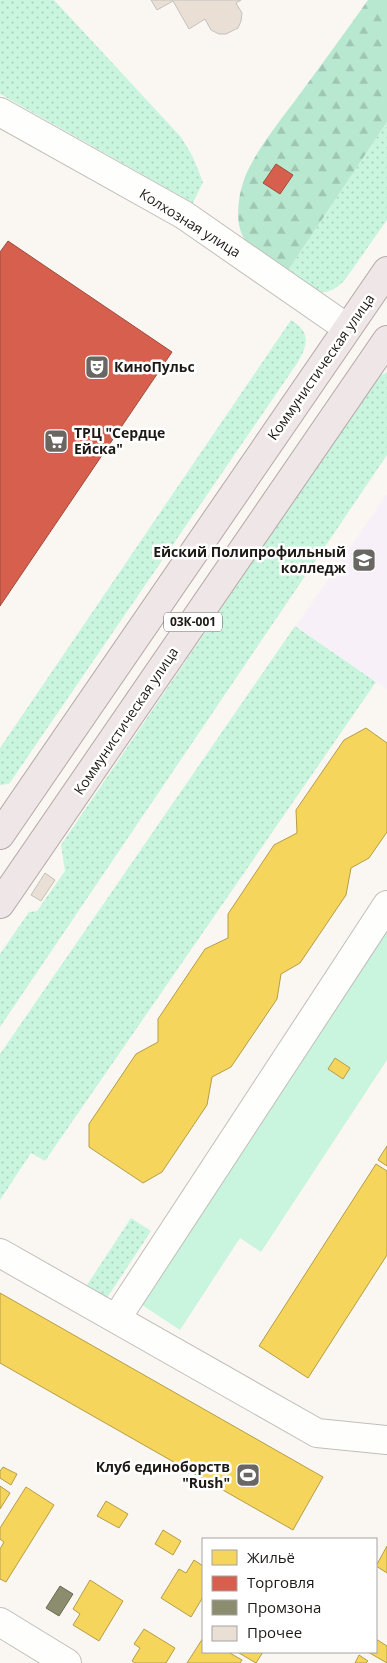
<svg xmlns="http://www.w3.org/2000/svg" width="387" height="1663" viewBox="0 0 387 1663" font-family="'Open Sans',sans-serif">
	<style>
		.education { fill: #f8f0f9 }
		.grass { fill: url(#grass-dots) }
		.forest { fill: url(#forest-firs) }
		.park { fill: #c9f5df }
		.homes { fill: #f6d55c; stroke: #b59d47 }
		.shops { fill: #d6604d; stroke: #9e4b3c }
		.industry { fill: #8c8c6e; stroke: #6b6a54 }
		.building { fill: #eadfd4; stroke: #c4c1bd }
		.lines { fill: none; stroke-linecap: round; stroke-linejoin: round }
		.minor-casing { stroke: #c1beba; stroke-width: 30 }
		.major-casing { stroke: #b5a7a8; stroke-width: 30 }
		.minor { stroke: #fefefd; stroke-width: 28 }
		.major { stroke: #efe6e8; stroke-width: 28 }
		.labels { text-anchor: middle; stroke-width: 5; stroke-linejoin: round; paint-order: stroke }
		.shield { fill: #fff; stroke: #615f5c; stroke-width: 1 }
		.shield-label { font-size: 12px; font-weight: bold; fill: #1d1a16 }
		.street-label { font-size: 14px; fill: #1d1a16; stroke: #fff }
		.poi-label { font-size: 14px; font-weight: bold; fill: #1d1a16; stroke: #fff; text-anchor: start }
	</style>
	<defs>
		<pattern id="grass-dots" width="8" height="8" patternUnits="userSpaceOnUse" patternTransform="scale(1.25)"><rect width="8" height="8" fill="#c9f5df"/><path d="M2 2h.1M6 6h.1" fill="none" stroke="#acd1bf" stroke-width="1.8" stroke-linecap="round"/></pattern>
		<pattern id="forest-firs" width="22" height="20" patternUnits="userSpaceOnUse" patternTransform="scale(1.25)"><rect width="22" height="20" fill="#b9e8d1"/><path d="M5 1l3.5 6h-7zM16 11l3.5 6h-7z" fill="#9fc6b3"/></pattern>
	</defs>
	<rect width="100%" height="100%" fill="#faf7f2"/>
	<path class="education" d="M387,494V689L296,626Z"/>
	<path class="grass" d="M0,0H54L181,137L193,157L203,182L193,203L0,94Z
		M387,122V220L344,281C321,304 308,287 287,272Z
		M291,320C311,332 308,344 298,362L9,784L0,785V748Z
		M387,372V455L0,1027V954L29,912L37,911L65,871L61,845L378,377Z
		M295,626L376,682L45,1161L31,1153L0,1200V1054Z
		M131,1218L151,1231L105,1301L85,1288Z"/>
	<path class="forest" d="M368,0H387V122L287,272L246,241C232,224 239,187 249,168C261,145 278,123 294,102C319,68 344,34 368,0Z"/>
	<path class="park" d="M387,930V1060L261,1252L240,1238L180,1330L142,1305Z"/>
	<path class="homes" d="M366,728L387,743V832L369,858L351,868L346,895L300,963L281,974L277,999L231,1067L212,1077L207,1105L162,1172L143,1183L89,1147V1124L136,1054L158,1042V1019L205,949L228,938V914L274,845L297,833L296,810L344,740Z
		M335,1058L350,1068L343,1079L328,1069Z
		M387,1146V1166L378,1160Z
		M376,1164L387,1171V1255L308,1378L259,1346Z
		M0,1293L323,1477L293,1530L0,1363Z
		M3,1467L17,1474L11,1485L0,1478V1471Z
		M0,1486L10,1493L0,1509Z
		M26,1487L54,1505L6,1582L0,1579V1549L4,1542L0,1539V1528Z
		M106,1501L128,1514L119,1528L97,1516Z
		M163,1530L181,1541L173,1555L155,1544Z
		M387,1546V1573L376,1566Z
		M194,1560L203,1566V1597L191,1617L161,1598L179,1569L186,1573Z
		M90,1580L123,1601L99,1641L73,1625L80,1614L73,1609Z
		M144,1629L175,1648L166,1663H135L132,1661L140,1648L134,1644Z
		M203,1638V1652H228L242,1660L240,1663H187Z
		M376,1639L387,1646V1663L368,1652H376Z
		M240,1652H263L256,1663L239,1653Z
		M359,1655L368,1661L366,1663H355Z"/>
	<path class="shops" d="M276,164L293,175L280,194L263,183Z
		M8,241L172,352L0,606V252Z"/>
	<path class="industry" d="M60,1586L73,1594L59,1616L46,1608Z"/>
	<path class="building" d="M151,0H241L236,3L242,13L241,21L238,28L226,34H219L211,30L205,19L189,29L173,1L157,10Z
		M45,873L55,880L41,901L31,895Z"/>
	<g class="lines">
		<g class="minor-casing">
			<path id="minor" d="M0,112L184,215L347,328
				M0,1253L317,1433L387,1440
				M116,1319L387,905
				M0,1622L67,1663"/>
		</g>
		<g class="major-casing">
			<path id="major" d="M0,835L387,271
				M0,904L387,340"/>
		</g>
		<use href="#minor" class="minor"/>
		<use href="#major" class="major"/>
	</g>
	<defs>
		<g id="theatre-square" transform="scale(1.25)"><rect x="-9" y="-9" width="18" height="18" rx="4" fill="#6a6763" stroke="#fff"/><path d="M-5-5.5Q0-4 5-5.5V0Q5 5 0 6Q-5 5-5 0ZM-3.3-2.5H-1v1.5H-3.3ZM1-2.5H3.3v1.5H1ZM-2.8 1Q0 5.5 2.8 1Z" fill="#fff"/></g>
		<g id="supermarket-square" transform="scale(1.25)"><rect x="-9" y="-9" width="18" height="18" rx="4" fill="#6a6763" stroke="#fff"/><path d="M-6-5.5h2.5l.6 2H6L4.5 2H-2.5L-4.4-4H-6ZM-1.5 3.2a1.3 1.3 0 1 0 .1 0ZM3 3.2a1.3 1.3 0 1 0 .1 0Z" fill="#fff"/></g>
		<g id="university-square" transform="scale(1.25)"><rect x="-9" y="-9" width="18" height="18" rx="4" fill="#6a6763" stroke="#fff"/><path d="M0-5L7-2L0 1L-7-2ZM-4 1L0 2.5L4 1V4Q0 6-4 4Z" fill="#fff"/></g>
		<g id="stadium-square" transform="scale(1.25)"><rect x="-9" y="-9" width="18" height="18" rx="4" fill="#6a6763" stroke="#fff"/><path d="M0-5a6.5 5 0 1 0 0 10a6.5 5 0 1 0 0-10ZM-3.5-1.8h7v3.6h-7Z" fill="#fff"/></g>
	</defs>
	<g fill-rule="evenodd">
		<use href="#theatre-square" x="97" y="367"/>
		<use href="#supermarket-square" x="56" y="441"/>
		<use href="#university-square" x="364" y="560"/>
		<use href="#stadium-square" x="248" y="1475"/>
	</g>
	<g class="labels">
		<rect class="shield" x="164" y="612.5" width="58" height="19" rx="4"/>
		<g class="shield-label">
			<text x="193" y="626">03К-001</text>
		</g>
		<g class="street-label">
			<text transform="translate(190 223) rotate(32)" y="5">Колхозная улица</text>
			<text transform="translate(321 367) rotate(-55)" y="5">Коммунистическая улица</text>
			<text transform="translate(126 721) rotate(-56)" y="5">Коммунистическая улица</text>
		</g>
		<g class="poi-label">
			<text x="114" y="372">КиноПульс</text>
			<text x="74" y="438">ТРЦ "Сердце<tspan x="74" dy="16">Ейска"</tspan></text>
			<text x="346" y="557" text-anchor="end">Ейский Полипрофильный<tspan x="346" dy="16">колледж</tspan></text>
			<text x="230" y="1472" text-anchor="end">Клуб единоборств<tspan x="230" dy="16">"Rush"</tspan></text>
		</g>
	</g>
	<rect x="202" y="1538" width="175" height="115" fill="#ffffff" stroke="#a5a3a2"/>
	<rect x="212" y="1550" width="25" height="15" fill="#f6d55c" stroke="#a5a3a2"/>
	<text x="247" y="1563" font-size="15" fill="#1d1a16">Жильё</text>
	<rect x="212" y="1576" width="25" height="15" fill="#d6604d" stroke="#a5a3a2"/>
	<text x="247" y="1588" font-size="15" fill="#1d1a16">Торговля</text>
	<rect x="212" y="1600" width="25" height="15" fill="#8c8c6e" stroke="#a5a3a2"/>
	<text x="247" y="1613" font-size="15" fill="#1d1a16">Промзона</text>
	<rect x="212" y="1626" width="25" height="15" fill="#eadfd4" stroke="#a5a3a2"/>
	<text x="247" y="1638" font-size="15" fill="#1d1a16">Прочее</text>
</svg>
